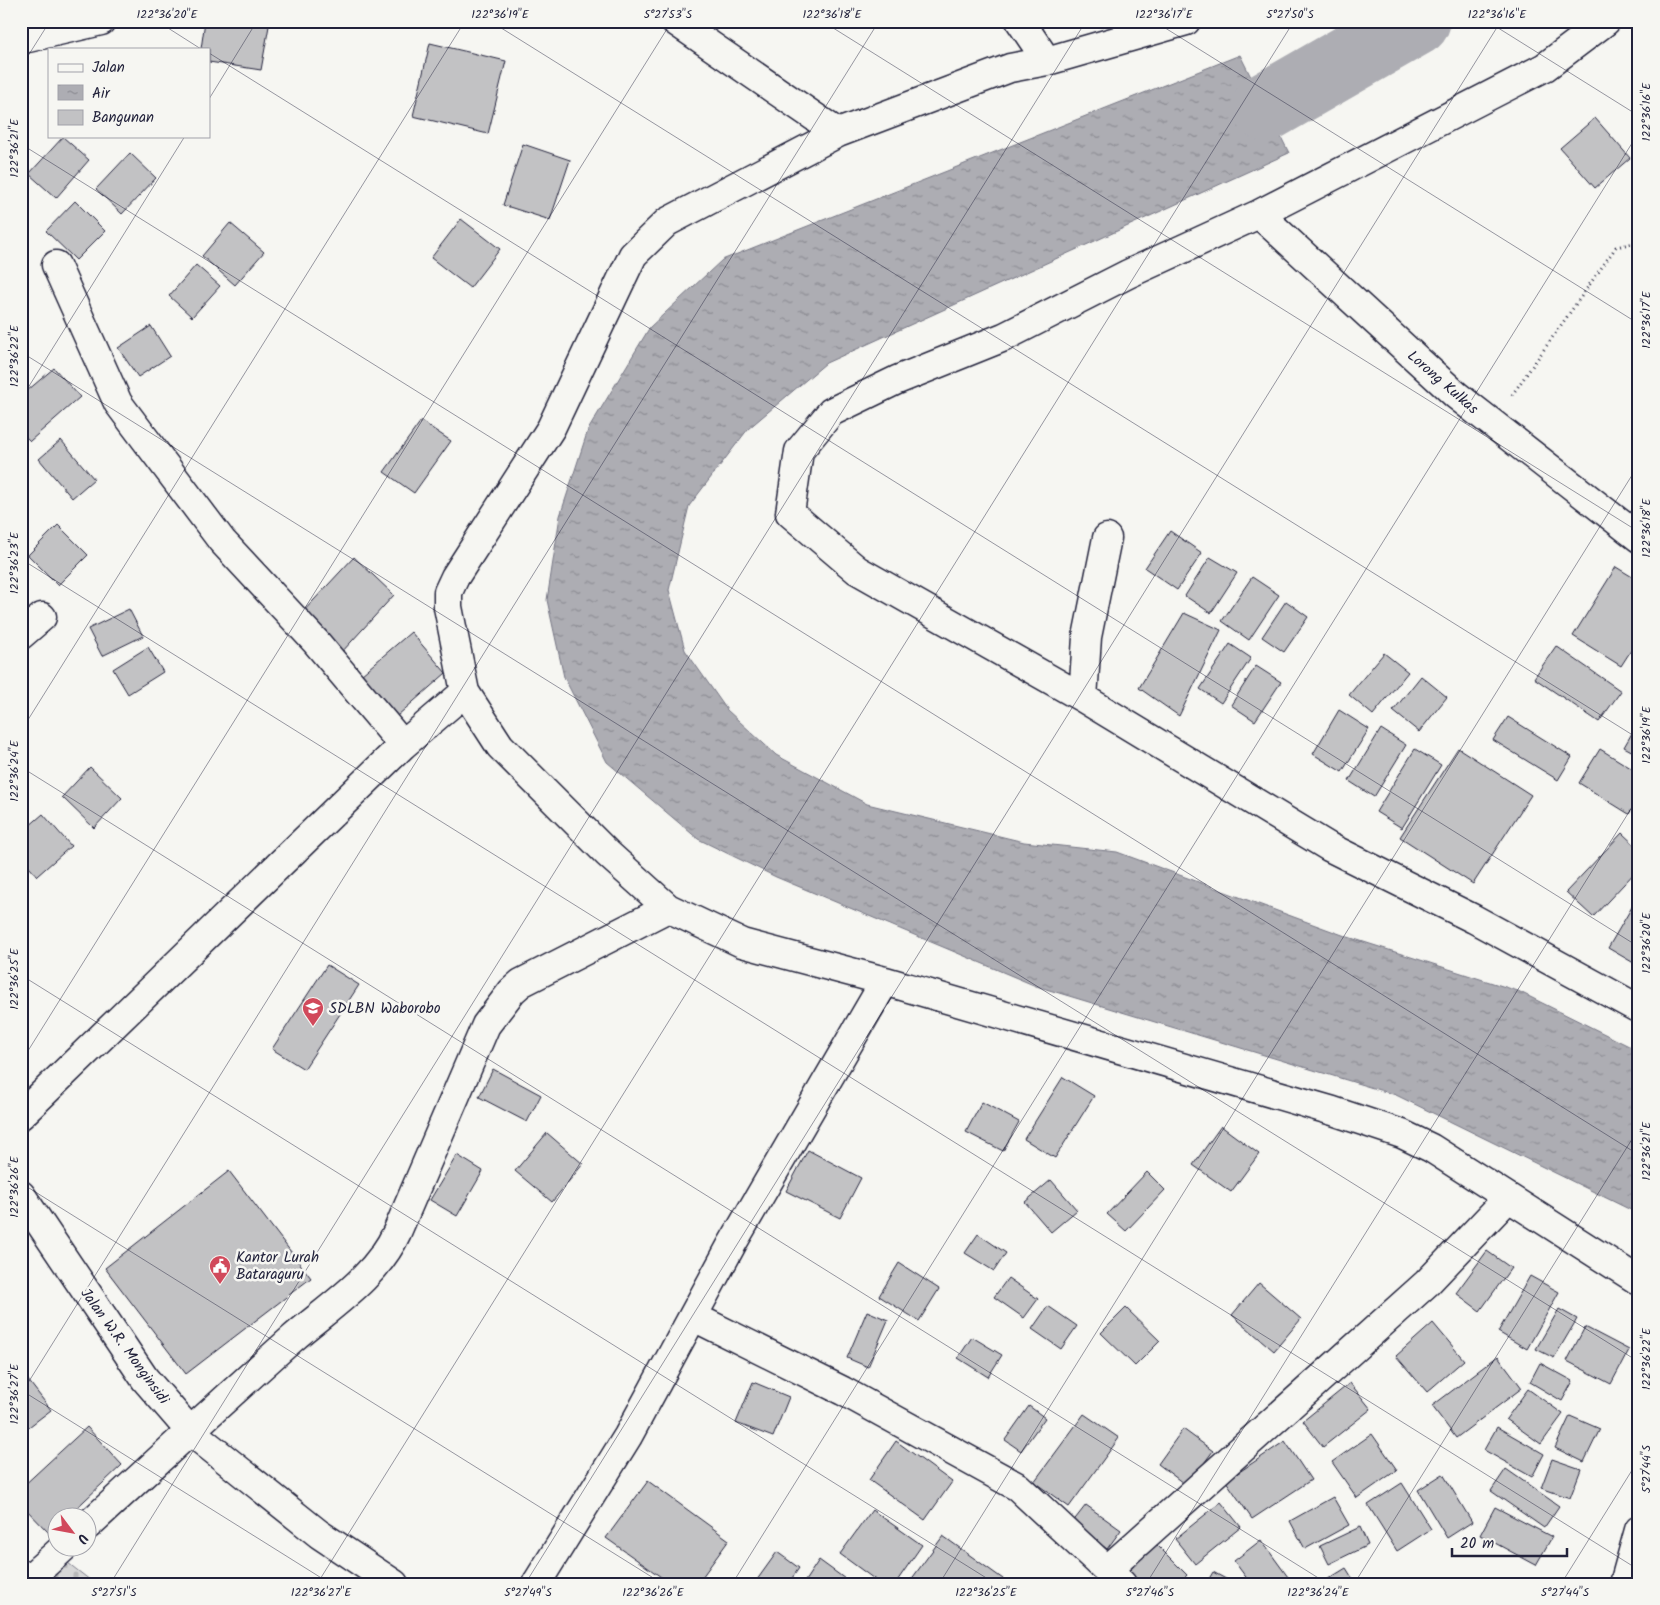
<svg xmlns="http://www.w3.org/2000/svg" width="1660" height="1605" viewBox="0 0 1660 1605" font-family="Kalam,sans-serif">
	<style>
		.cemetery { fill: url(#cemetery-stones); stroke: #7c7c89 }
		.water { fill: url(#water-ripples); stroke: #757583 }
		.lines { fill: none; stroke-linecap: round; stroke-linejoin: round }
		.river { stroke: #adadb3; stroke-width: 69 }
		.building { fill: #c2c2c4; stroke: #22223b }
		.street-casing { stroke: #22223b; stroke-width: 31 }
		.secondary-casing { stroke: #22223b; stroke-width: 31 }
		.primary-casing { stroke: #22223b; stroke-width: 31 }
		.path { stroke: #22223b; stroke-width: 3; stroke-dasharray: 1 4; stroke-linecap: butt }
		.street { stroke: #f6f6f2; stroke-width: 28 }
		.secondary { stroke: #f6f6f2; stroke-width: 28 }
		.primary { stroke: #f6f6f2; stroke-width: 28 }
		.ticks { fill: none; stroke: #22223b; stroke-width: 1; stroke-opacity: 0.45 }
		.labels { text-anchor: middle; stroke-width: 5; stroke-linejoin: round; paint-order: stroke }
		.street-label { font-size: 15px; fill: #22223b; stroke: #f6f6f2 }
		.poi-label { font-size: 15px; fill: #22223b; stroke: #f6f6f2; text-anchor: start }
		.neatline { fill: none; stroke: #22223b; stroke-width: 2 }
		.ticks-label { font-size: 12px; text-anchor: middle; fill: #22223b }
	</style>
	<defs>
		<pattern id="cemetery-stones" width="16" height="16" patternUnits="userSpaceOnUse" patternTransform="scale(1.25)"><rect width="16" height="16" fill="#d7d7d7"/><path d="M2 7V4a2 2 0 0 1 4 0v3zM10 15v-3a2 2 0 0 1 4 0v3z" fill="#b8b8b9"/></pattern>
		<pattern id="water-ripples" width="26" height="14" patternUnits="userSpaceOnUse" patternTransform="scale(1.25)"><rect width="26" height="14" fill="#adadb3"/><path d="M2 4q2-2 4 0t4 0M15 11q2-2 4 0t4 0" fill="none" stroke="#8c8c93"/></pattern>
	</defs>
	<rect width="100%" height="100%" fill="#f6f6f2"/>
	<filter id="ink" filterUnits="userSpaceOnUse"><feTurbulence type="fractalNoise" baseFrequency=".02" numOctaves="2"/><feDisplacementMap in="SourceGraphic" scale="10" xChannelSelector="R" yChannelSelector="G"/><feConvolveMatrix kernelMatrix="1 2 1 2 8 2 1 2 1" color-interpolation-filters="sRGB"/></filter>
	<g filter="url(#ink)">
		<path class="cemetery" d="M59,1556L95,1584H32Z"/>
		<path class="water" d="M1240,55L1289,153L826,363L748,429L689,506L669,590L685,650L727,710L776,755L867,804L1024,842L1117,852L1348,937L1518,991L1639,1051V1214L1396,1095L1036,986L776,877L698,839L607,762L564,677L547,600L560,516L588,430L650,327L722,260Z"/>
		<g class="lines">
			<path class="river" d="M1266,107L1416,21"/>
		</g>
		<path class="building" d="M205,21H243L269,26L261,70L209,62V49H201Z
			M430,43L506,61L488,134L413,116Z
			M1595,118L1630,158L1595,188L1560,148Z
			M63,137L89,160L56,198L29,174Z
			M523,144L570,160L550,220L503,205Z
			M130,153L156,178L122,214L96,189Z
			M75,201L105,231L76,260L46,231Z
			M461,219L500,249L470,288L431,258Z
			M230,223L264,252L235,285L202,256Z
			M196,265L220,286L192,317L169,296Z
			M151,326L170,356L138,377L118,348Z
			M54,368L80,397L30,441L21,432V396Z
			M421,421L451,441L414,493L384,472Z
			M61,440L94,479L72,498L39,459Z
			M58,525L88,555L58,585L28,555Z
			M1170,531L1202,553L1177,590L1145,568Z
			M354,557L394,595L341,653L300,615Z
			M1210,557L1237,573L1211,613L1185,596Z
			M1616,567L1639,581V638L1621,666L1573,636Z
			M1252,577L1279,595L1249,640L1222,621Z
			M1286,601L1308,617L1284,652L1262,637Z
			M129,609L143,636L102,656L88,629Z
			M1184,613L1221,630L1179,716L1139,688Z
			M411,632L446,673L397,716L361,675Z
			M1230,644L1251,658L1221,703L1200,689Z
			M1556,646L1621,691L1599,722L1534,678Z
			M148,647L163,672L128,694L113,669Z
			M1384,653L1408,672L1373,715L1349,695Z
			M1256,666L1281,682L1255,721L1231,705Z
			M1421,676L1447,697L1419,732L1393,711Z
			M1339,710L1369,729L1342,772L1313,754Z
			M1508,717L1572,757L1558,780L1493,740Z
			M1639,721V755L1624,747Z
			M1381,729L1406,745L1374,797L1349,781Z
			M1458,748L1531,795L1473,884L1400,837Z
			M1415,749L1441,765L1402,828L1376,812Z
			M1600,749L1639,773V798L1629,814L1579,783Z
			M90,767L122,798L94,828L62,797Z
			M43,814L71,846L37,876L21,858V833Z
			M1622,833L1639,849V868L1593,917L1566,892Z
			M1639,895V966L1608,948Z
			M327,965L359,985L304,1069L272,1049Z
			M493,1069L541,1095L527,1122L479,1097Z
			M1063,1077L1094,1096L1055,1158L1024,1139Z
			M982,1102L1019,1122L1003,1151L966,1132Z
			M1221,1126L1259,1154L1231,1192L1193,1165Z
			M547,1133L583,1164L552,1202L515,1171Z
			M808,1150L861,1178L840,1218L786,1191Z
			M457,1155L483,1171L457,1216L430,1200Z
			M229,1171L311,1278L186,1374L105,1268Z
			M1147,1172L1165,1190L1126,1231L1107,1214Z
			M1051,1180L1077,1210L1051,1232L1025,1202Z
			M978,1234L1006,1253L994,1271L965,1253Z
			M1487,1251L1511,1268L1480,1311L1456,1293Z
			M899,1263L939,1289L919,1321L879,1296Z
			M1530,1276L1559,1292L1527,1349L1498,1332Z
			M1008,1278L1038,1299L1024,1318L994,1297Z
			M1259,1283L1301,1319L1274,1351L1232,1315Z
			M1048,1306L1077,1326L1061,1349L1032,1329Z
			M1126,1308L1160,1341L1135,1366L1101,1333Z
			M1559,1309L1577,1319L1554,1358L1536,1349Z
			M867,1311L888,1320L868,1367L847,1358Z
			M1433,1323L1464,1360L1427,1392L1396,1356Z
			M1585,1327L1629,1350L1611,1384L1567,1361Z
			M972,1337L1002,1355L988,1377L958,1358Z
			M1498,1356L1522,1388L1456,1438L1432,1406Z
			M1540,1363L1573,1381L1562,1401L1530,1382Z
			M21,1371L51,1410L21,1433Z
			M753,1382L789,1397L773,1437L736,1423Z
			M1350,1383L1371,1409L1323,1447L1303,1421Z
			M1528,1389L1563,1414L1541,1444L1506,1419Z
			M1029,1406L1045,1418L1021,1451L1005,1440Z
			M1084,1414L1119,1438L1069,1507L1034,1482Z
			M1570,1416L1600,1429L1584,1462L1555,1448Z
			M87,1427L122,1465L66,1518H58V1525L49,1533L21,1504V1488Z
			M1497,1427L1544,1454L1532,1477L1484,1450Z
			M1183,1429L1213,1451L1187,1486L1158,1464Z
			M1372,1434L1397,1470L1357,1498L1332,1462Z
			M896,1441L952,1482L925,1520L869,1480Z
			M1285,1441L1311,1480L1252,1519L1226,1481Z
			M1552,1459L1581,1469L1570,1498L1541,1488Z
			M1506,1469L1559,1506L1544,1528L1491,1491Z
			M1443,1474L1472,1522L1447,1538L1418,1490Z
			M648,1481L729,1540L697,1584H671L606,1538Z
			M1402,1483L1431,1529L1397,1551L1368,1505Z
			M1333,1497L1349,1525L1305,1549L1290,1521Z
			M1221,1502L1241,1527L1195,1564L1175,1539Z
			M1086,1505L1121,1530L1107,1549L1072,1523Z
			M1495,1507L1552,1537L1536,1565L1480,1535Z
			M872,1510L922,1545L895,1584H881L840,1554Z
			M1360,1527L1368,1545L1329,1564L1320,1546Z
			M943,1536L1010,1584H908Z
			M1261,1540L1288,1577L1279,1584H1251L1234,1561Z
			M1156,1544L1187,1575L1179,1584H1140L1128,1572Z
			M777,1552L799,1568L788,1584H754Z
			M819,1560L852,1584H803Z
			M1346,1568L1356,1584H1320Z
			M1213,1572L1235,1584H1206Z"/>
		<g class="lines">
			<g class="street-casing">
				<path id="street" d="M675,21L838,133
					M1020,21L1047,61
					M1186,21L1047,61L1010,68L838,133L667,222L633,255L551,428L455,577L448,592V607L465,692L500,746L608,854L668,908L742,943L885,981L1333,1111L1402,1134L1431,1148L1639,1281
					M1606,21L1545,67L1259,214L1128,274L1004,337L897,380L831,412L799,451L790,513L857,570L1083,698L1329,847L1474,919L1639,1009
					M28,38L101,21
					M1259,214L1456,395L1639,538
					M56,265L118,403L222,541L316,642L403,745
					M21,635L42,617
					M1083,698L1087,637L1107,538
					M21,1115L403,745L465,692
					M694,1317L843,1391L1018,1487L1122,1584
					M88,1525C156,1463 223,1400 292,1339C330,1306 376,1278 397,1232L486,1025L512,991L521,983L668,908
					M1107,1570L1427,1283L1508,1198
					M23,1584L63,1548
					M536,1584L628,1436L732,1244L885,981"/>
			</g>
			<g class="secondary-casing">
				<path id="secondary" d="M21,1195L145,1379L190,1431L319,1534L394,1584"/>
			</g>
			<g class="primary-casing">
				<path id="primary" d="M1624,1584L1639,1530"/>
			</g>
			<path class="path" d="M1512,395L1616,247L1639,242"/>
			<use href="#street" class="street"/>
			<use href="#secondary" class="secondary"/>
			<use href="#primary" class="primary"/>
		</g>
	</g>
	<path class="ticks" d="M157,21L201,49M490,21L1639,739M822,21L1639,532M1154,21L1639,324M1487,21L1639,116M209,53L1639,947M21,67L50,21M209,99L257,21M21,144L1639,1155M21,352L1639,1362M21,399L185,136M21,559L1639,1570M21,731L465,21M21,767L1328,1584M21,975L996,1584M21,1062L672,21M21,1183L663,1584M21,1390L331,1584M21,1394L879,21M110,1584L1086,21M317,1584L1294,21M525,1584L1501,21M732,1584L1639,132M939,1584L1639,464M1146,1584L1639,796M1354,1584L1639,1128M1561,1584L1639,1459"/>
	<defs>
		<g id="school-pin" transform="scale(1.125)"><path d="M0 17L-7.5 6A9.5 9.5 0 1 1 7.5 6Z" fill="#d1495b" stroke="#f6f6f2"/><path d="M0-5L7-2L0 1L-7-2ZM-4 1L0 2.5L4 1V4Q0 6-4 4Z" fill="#fff"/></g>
		<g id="civic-pin" transform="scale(1.125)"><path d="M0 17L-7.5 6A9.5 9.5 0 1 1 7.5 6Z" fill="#d1495b" stroke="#f6f6f2"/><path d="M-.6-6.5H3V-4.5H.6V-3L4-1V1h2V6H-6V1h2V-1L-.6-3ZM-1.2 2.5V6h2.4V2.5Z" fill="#fff"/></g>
	</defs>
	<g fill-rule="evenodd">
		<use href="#school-pin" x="313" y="1008"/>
		<use href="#civic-pin" x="220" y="1266"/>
	</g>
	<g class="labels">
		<g class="street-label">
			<text transform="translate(1443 382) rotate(41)" y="5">Lorong Kulkas</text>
			<text transform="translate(125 1346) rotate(54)" y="5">Jalan W.R. Monginsidi</text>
		</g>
		<g class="poi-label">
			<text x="329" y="1013">SDLBN Waborobo</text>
			<text x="236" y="1262">Kantor Lurah<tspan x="236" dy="17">Bataraguru</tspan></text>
		</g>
	</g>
	<rect width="1660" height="1605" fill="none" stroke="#f6f6f2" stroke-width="55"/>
	<rect x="48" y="48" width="162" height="90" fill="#f6f6f2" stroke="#a1a1a9"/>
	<rect x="58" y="64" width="25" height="8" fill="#f6f6f2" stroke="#a1a1a9"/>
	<text x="92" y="72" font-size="15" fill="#22223b">Jalan</text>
	<rect x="58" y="85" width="25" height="15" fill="url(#water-ripples)" stroke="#a1a1a9"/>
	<text x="92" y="98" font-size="15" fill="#22223b">Air</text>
	<rect x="58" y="110" width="25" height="15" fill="#c2c2c4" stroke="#a1a1a9"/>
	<text x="92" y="122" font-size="15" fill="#22223b">Bangunan</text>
	<g transform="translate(72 1532) rotate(122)"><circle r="24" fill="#f6f6f2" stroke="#a1a1a9"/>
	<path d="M0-4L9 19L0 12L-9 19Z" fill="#d1495b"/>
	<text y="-8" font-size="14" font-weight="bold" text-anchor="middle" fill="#22223b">U</text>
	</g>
	<path d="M1452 1548v8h115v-8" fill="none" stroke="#22223b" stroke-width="2.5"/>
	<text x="1460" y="1548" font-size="15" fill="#22223b" stroke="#f6f6f2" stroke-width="4" paint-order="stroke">20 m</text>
	<rect x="28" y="28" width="1604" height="1550" class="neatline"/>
	<g class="ticks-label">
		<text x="167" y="18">122°36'20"E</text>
		<text x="500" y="18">122°36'19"E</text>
		<text x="668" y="18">5°27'53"S</text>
		<text x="832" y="18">122°36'18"E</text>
		<text x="1164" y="18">122°36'17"E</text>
		<text x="1290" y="18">5°27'50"S</text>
		<text x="1497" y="18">122°36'16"E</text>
		<text transform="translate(1646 112) rotate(-90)" y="4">122°36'16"E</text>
		<text transform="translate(14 148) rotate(-90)" y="4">122°36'21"E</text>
		<text transform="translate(1646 320) rotate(-90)" y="4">122°36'17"E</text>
		<text transform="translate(14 356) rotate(-90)" y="4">122°36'22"E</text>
		<text transform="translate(1646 528) rotate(-90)" y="4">122°36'18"E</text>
		<text transform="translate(14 563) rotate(-90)" y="4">122°36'23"E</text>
		<text transform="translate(1646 735) rotate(-90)" y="4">122°36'19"E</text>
		<text transform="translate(14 771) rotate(-90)" y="4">122°36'24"E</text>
		<text transform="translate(1646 943) rotate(-90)" y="4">122°36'20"E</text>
		<text transform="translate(14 979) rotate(-90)" y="4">122°36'25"E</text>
		<text transform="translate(1646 1151) rotate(-90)" y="4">122°36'21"E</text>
		<text transform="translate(14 1187) rotate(-90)" y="4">122°36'26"E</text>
		<text transform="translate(1646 1359) rotate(-90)" y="4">122°36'22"E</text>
		<text transform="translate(14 1394) rotate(-90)" y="4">122°36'27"E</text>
		<text transform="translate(1646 1469) rotate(-90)" y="4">5°27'44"S</text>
		<text x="114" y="1596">5°27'51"S</text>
		<text x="321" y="1596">122°36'27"E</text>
		<text x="528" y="1596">5°27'49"S</text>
		<text x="653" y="1596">122°36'26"E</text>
		<text x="986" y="1596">122°36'25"E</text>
		<text x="1150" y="1596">5°27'46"S</text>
		<text x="1318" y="1596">122°36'24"E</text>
		<text x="1565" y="1596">5°27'44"S</text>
	</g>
</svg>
